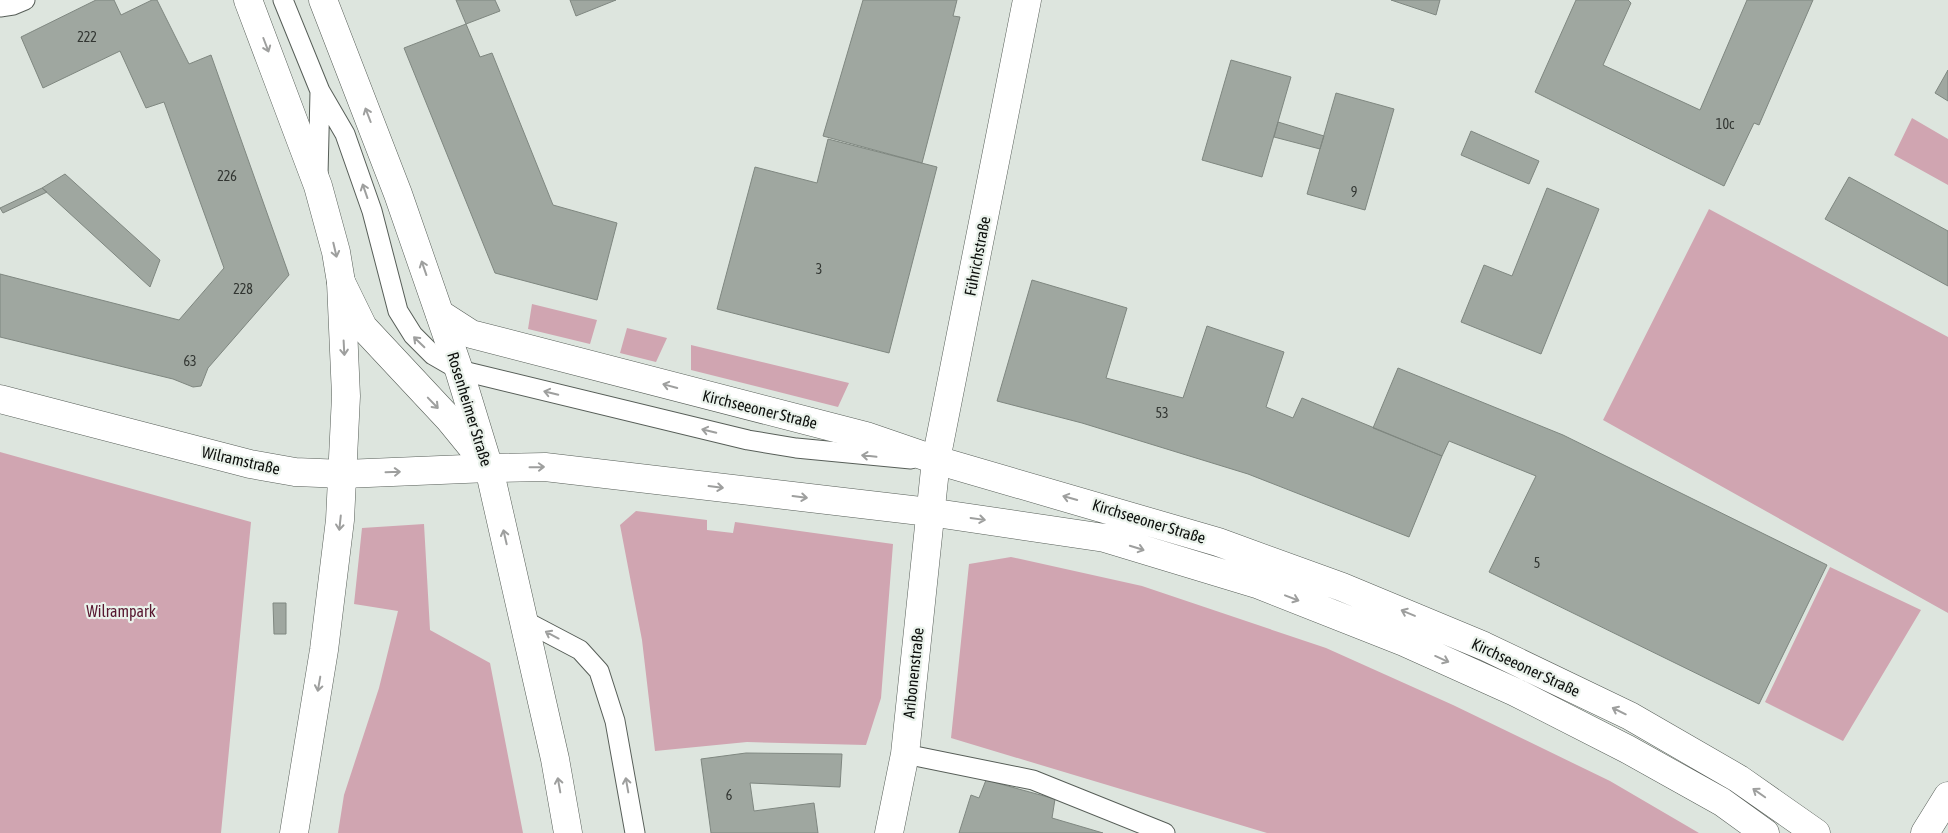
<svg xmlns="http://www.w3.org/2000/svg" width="1948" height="833" viewBox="0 0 1948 833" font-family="'Asap Condensed',sans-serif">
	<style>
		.green { fill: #d0a5b1 }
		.building { fill: #9fa7a0; stroke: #7f8780 }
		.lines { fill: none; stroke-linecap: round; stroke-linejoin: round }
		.service-casing { stroke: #575e58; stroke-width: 21 }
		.minor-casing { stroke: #575e58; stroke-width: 29 }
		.tertiary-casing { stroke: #575e58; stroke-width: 29 }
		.secondary-casing { stroke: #575e58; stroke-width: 29 }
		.primary-casing { stroke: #575e58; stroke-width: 29 }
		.service { stroke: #fff; stroke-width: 19 }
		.minor { stroke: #fff; stroke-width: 28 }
		.tertiary { stroke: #fff; stroke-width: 28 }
		.secondary { stroke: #fff; stroke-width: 28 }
		.primary { stroke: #fff; stroke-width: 28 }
		.oneway { stroke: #9e9f9e }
		.labels { text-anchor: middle; stroke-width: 4.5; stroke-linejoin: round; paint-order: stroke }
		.number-label { font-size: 14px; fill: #323632 }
		.street-label { font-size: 16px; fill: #0d100d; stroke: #eaf2eb }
		.park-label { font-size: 16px; fill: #57172f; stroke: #eaf2eb }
	</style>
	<rect width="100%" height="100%" fill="#dde5de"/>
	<path class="green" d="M1912,118L1948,139V185L1894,155Z
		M1709,209L1948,337V613L1603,420Z
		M532,304L597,320L590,344L528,329Z
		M627,328L667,338L656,362L620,353Z
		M691,345L849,383L838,407L691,370Z
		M0,452L251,522L221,833H0Z
		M636,511L707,520V530L733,533L735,522L893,544L881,698L866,745L747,742L655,751L642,640L620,525Z
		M424,524L430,630L490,663L523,833H338L344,795L379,688L398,611L354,604L362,528Z
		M1011,557L1142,586L1326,648L1453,705L1610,781L1699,833H1267L951,738L969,564Z
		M1830,567L1921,610L1843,741L1765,702Z"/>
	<path class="building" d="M96,0H114L121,15L152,0H157L189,64L211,55L289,275L208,368L201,386L193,387L173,379L0,337V274L179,320L224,268L164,102L146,108L120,51L43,88L21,37Z
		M456,0H495L500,11L466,24Z
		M570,0H616L576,16Z
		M863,0H957L953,16L960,17L922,163L823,136Z
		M1391,0H1440L1436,15Z
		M1576,0H1628L1631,3L1603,65L1700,110L1747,0H1813L1759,125L1754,123L1724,186L1535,92Z
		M466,24L480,57L492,53L553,205L617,223L597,300L495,273L404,48Z
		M1231,60L1291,77L1262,177L1202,160Z
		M1948,70V101L1935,93Z
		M1336,93L1394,109L1365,210L1307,194Z
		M1278,122L1324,136L1320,149L1274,137Z
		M1471,131L1539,161L1529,184L1461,155Z
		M828,139L937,167L889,353L717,309L755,167L817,183Z
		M65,174L160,260L150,287L42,188Z
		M1849,177L1948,231V286L1825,219Z
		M42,188L47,192L3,213L0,208Z
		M1547,188L1599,209L1541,354L1461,322L1484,265L1512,276Z
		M1032,280L1127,308L1106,378L1183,398L1207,326L1284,352L1266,407L1293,418L1302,398L1442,456L1409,537L1248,474L1082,423L997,401Z
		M1398,368L1563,435L1827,565L1759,704L1489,572L1536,476L1449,441L1442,456L1373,428Z
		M273,603H286V634H274Z
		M746,753L842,754L840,787L750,783L754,811L814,803L818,833H711L701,759Z
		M986,780L1055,799L1052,818L1103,833H959L971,795L979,798Z"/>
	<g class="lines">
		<g class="service-casing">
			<path id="service" d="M283,0L320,91L345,134L372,211L398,311L413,335L433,355L459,370L748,440L796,448L911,459
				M0,7L13,5L25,0
				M318,175L320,92
				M523,620L580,650L599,671L615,721L635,833
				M905,754L1033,780L1165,833"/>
		</g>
		<g class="minor-casing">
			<path id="minor" d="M0,399L250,464L295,472L344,474L489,468
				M889,833L905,754L936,460L1027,0"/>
		</g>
		<g class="tertiary-casing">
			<path id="tertiary" d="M341,282L363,327L449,419L489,468L545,467L929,512L1105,538L1257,584L1404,642L1515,692L1627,749L1722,802L1765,833
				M440,314L471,334L866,436L936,460L1218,542L1342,587L1484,646L1630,716L1739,779L1816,833"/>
		</g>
		<g class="secondary-casing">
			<path id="secondary" d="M248,0L318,186L336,252L341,282L346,396L340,520L324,650L294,833
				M323,0L398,194L459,370L489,468L555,759L568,833"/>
		</g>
		<g class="primary-casing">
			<path id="primary" d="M1925,833L1948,796"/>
		</g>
		<use href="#service" class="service"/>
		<use href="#minor" class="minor"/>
		<use href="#tertiary" class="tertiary"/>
		<use href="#secondary" class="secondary"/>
		<use href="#primary" class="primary"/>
	</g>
	<defs><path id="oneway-shaft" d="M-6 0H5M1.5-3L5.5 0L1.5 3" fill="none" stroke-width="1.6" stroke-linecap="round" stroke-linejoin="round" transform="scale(1.25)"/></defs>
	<g class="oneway">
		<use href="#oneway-shaft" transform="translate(266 45) rotate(69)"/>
		<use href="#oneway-shaft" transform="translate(368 115) rotate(-111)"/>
		<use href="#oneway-shaft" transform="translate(365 191) rotate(-109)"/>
		<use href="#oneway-shaft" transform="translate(335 250) rotate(77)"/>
		<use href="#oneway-shaft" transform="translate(424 268) rotate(-109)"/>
		<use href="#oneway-shaft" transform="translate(419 342) rotate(-136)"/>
		<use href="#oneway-shaft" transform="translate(344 348) rotate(87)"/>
		<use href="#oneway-shaft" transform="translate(670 386) rotate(-165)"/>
		<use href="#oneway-shaft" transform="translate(551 393) rotate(-166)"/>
		<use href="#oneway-shaft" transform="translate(433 403) rotate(46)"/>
		<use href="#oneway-shaft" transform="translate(709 431) rotate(-166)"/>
		<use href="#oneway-shaft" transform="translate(869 456) rotate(-174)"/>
		<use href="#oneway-shaft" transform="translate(537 467) rotate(-1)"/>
		<use href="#oneway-shaft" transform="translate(393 472) rotate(-2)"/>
		<use href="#oneway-shaft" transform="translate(716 487) rotate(7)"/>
		<use href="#oneway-shaft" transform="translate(800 497) rotate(7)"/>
		<use href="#oneway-shaft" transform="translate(1070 498) rotate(-164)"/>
		<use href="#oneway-shaft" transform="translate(978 519) rotate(8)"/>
		<use href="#oneway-shaft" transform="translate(340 523) rotate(96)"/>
		<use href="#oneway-shaft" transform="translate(505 537) rotate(-103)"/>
		<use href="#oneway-shaft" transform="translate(1137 548) rotate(17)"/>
		<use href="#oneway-shaft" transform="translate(1292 598) rotate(21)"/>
		<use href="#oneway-shaft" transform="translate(1408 613) rotate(-157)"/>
		<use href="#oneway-shaft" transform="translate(552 635) rotate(-152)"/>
		<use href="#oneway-shaft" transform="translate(1442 659) rotate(24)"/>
		<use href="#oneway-shaft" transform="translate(319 684) rotate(100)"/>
		<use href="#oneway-shaft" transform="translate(1619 711) rotate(-154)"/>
		<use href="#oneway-shaft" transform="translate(559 785) rotate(-100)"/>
		<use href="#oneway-shaft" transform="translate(627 785) rotate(-100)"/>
		<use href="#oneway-shaft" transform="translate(1759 793) rotate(-145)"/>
	</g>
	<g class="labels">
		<g class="number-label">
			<text x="87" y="42">222</text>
			<text x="1725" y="129">10c</text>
			<text x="227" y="181">226</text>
			<text x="1354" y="197">9</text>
			<text x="819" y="274">3</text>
			<text x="243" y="294">228</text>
			<text x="190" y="366">63</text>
			<text x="1162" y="418">53</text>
			<text x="1537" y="568">5</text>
			<text x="729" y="800">6</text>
		</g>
		<g class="street-label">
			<text transform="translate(977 256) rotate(-79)" y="6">Führichstraße</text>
			<text transform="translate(470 409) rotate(73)" y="6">Rosenheimer Straße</text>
			<text transform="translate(760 409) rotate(14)" y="6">Kirchseeoner Straße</text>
			<text transform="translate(241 460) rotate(13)" y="6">Wilramstraße</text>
			<text transform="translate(1149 521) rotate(17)" y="6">Kirchseeoner Straße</text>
			<text transform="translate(1526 667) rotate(25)" y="6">Kirchseeoner Straße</text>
			<text transform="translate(913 673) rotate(-84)" y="6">Aribonenstraße</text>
		</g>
		<g class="park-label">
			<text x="121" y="617">Wilrampark</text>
		</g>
	</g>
</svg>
